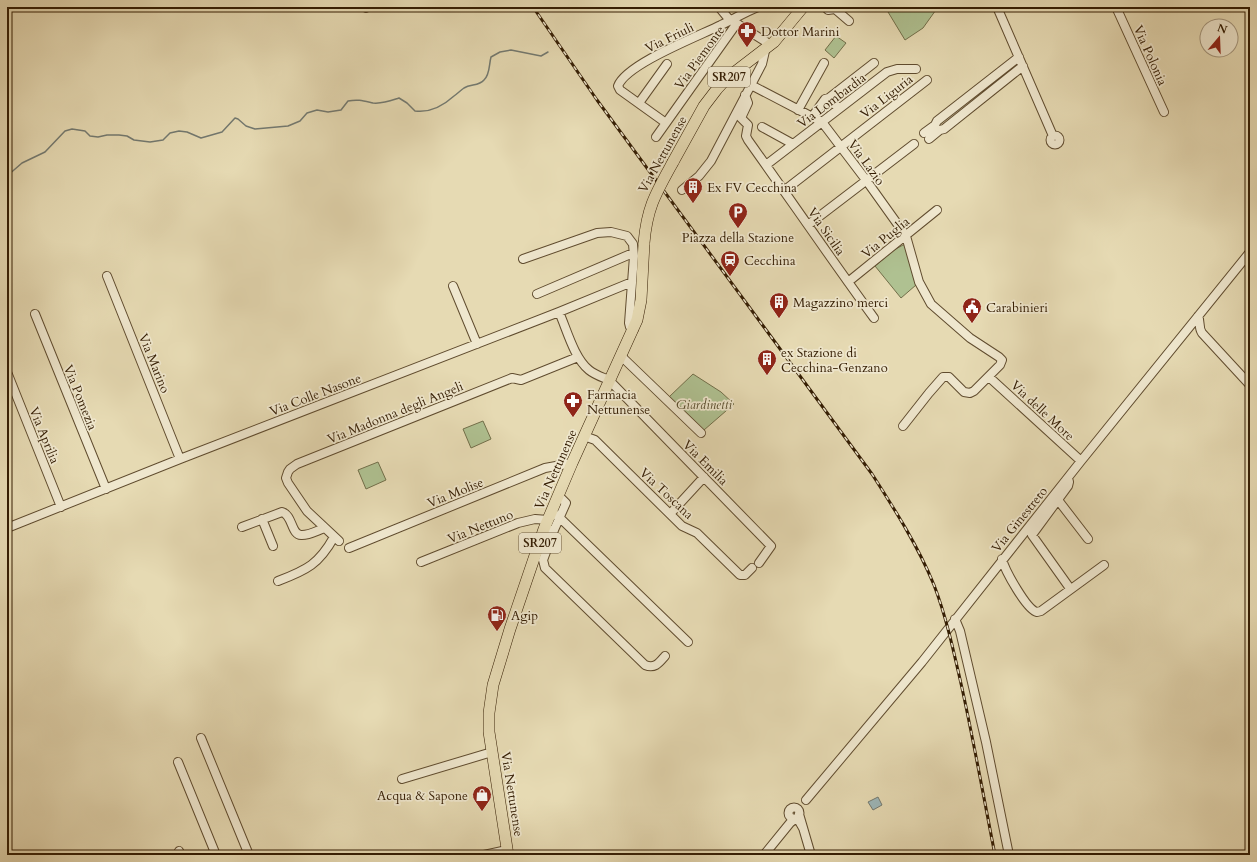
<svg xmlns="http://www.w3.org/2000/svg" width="1257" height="862" viewBox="0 0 1257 862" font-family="Cardo,serif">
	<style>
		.green { fill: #afc191; stroke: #726f4a }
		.water { fill: #9db7b9; stroke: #737970 }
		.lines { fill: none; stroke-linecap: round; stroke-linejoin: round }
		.stream { stroke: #737970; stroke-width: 1.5 }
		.minor-casing { stroke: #604c2f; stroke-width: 10 }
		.major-casing { stroke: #341d03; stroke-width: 12 }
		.minor { stroke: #efe7ce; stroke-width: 8 }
		.major { stroke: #e6dab3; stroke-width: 11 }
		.rail-casing { stroke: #341d03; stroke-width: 3 }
		.rail { stroke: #efe7ce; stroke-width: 1.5; stroke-dasharray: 4.5; stroke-linecap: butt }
		.major-bridge-casing { stroke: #341d03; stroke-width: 12; stroke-linecap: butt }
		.major-bridge { stroke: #e6dab3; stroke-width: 11 }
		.labels { text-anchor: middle; stroke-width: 3.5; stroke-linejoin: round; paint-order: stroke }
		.shield { fill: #efe7ce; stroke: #6c5a40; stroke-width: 1 }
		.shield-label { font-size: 12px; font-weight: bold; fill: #341d03 }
		.poi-label { font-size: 13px; fill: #341d03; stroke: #efe7ce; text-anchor: start }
		.street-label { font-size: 13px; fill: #341d03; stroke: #efe7ce }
		.park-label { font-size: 13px; font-style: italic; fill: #594e2e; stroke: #efe7ce }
	</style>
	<rect width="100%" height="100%" fill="#e6dab3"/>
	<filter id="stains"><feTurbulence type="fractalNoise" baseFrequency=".005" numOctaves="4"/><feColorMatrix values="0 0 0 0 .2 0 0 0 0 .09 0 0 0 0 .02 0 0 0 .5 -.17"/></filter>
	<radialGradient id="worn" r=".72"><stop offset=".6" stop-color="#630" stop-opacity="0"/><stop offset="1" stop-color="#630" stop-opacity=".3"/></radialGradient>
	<path class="green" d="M885,7H938L923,28L905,40Z
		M836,36L846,43L834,58L825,50Z
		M903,245H906L916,279V285L901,298L875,266L894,250Z
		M693,374L721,392L734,404L704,430L669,397Z
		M483,421L491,439L471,448L463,429Z
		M378,462L386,480L366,489L358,470Z"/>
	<path class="water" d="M878,797L882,805L873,810L868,802Z"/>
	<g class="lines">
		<path class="stream" d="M7,176L22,163L45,152L65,131L72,129L85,131L90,136L98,137L107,135H119L127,136L134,140L150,142L163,140L170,133L179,131L187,132L201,138L222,132L235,118L238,119L246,126L255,129L288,126L300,121L307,113L317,110L328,112L341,110L348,101C358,99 364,101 373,103C383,104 390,101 399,98L407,103L415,111C430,113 443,106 454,96C457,94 461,90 464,88C471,84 479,86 484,80C490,75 489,64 491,57L500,52L511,50L541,56L548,52"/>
		<g class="minor-casing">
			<path id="minor" d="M366,7V8
				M719,7L728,18L771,45
				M825,7L828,10L835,9L849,21
				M997,7L1053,136
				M1116,7L1164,112
				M751,85L822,122L866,180L906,236L919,282L931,304L970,338L999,357L1002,360L1000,365L974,391L970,393L964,392L949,377H943L929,393L903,426
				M745,95L748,103L741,118L748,125L746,136L748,140C790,199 831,259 874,318
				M829,98L874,63
				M639,103L667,64
				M798,110L824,63
				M812,117L825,99L829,98L839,109
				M666,123L620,90L618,86C626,64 699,36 721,25C734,19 745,12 758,7
				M762,127L793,144
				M924,133L935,125L937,121L1019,57
				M1050.5 140a4.5 4.5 0 1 1 9 0a4.5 4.5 0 1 1-9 0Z
				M656,137L737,23
				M929,139L940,130L944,129L1023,66
				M766,165L887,72L897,69H916
				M682,190L699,176L711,161L762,64L765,51
				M785,190L927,80
				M808,225L914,144
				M523,259L597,233L611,232L627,236L633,244L634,256L629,323L630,327L634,329
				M107,276L180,459
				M848,282L937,210
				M453,286L477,344
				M537,294L633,253
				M559,312C567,330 574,358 589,370C595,375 602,377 609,380L771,546L759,563
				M35,314L106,489
				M1198,316C1201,322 1198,327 1202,333L1250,385
				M621,356L701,433
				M7,372L61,507
				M989,377L1081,461
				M584,436L595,440L682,526L697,533L740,575H745L752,568
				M1068,478L1069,482L1068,486L1032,535L1069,587
				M1058,500L1088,539
				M551,512L559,517L688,642
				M670,514L704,477
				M262,519L273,546
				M242,527L282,512C293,515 291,536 302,535C310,535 318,530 325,528
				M7,528L180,459L559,312L632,282
				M549,530H554L566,503L558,495
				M554,530L543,560L545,568L645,665C655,669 659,663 665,656
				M339,541L307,511L288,483L286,478L288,472L290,469L297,464L512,378L521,380L578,357
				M349,548L545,468L572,463
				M1002,559C1005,571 1027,610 1037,612L1041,611L1104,565
				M421,562L518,523L535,519L548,520
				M278,581C307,570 319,564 334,537
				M955,619L960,631L986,742L1009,855
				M201,738L249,855
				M178,762L216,855
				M402,779L492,752
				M806,800L922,662L1081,461L1250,252
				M788.5 813a5.5 5.5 0 1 1 11 0a5.5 5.5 0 1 1-11 0Z
				M799,814L811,855
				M179,851L181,855
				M484,855L507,850
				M764,855L790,823L795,819L799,821L803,828"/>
		</g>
		<g class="major-casing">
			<path id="major" d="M673,162L704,106L717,89L727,78L774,42L803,7
				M508,855L489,732V713L493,685L510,629L544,529L572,463L637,320L641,300L644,243"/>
		</g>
		<use href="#minor" class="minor"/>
		<use href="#major" class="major"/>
		<g class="rail-casing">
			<path id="rail" d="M533,7L597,100L872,474C895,510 918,546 934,585C947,619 954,653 962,688C974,743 984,799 995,855"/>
		</g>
		<use href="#rail" class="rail"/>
		<g class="major-bridge-casing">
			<path id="major-bridge" d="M644,243C647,207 656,193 673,162"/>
		</g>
		<use href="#major-bridge" class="major-bridge"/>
	</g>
	<defs>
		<g id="pharmacy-pin" transform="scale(1)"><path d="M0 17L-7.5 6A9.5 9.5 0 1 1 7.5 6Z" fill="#8f2418" stroke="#efe7ce"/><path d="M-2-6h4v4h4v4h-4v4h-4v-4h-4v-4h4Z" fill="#fff"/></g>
		<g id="building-pin" transform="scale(1)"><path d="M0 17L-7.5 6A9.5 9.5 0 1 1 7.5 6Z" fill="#8f2418" stroke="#efe7ce"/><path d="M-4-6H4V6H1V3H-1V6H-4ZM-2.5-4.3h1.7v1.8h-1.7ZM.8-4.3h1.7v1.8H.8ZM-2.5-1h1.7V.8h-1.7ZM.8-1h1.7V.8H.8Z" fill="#fff"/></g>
		<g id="parking-pin" transform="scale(1)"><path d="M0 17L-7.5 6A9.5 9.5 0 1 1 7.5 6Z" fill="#8f2418" stroke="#efe7ce"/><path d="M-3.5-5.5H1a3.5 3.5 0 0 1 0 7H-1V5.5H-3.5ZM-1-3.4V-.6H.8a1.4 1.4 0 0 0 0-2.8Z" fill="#fff"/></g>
		<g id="station-pin" transform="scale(1)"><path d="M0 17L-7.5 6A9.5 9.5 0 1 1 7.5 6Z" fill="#8f2418" stroke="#efe7ce"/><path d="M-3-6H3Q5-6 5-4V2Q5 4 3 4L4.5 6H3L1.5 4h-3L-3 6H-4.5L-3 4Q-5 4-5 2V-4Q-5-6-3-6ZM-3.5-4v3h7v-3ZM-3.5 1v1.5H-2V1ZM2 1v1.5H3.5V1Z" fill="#fff"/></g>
		<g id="civic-pin" transform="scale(1)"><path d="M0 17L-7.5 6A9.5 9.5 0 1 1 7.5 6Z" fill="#8f2418" stroke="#efe7ce"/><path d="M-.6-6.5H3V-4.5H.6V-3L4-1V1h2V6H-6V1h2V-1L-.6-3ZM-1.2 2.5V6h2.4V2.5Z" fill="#fff"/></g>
		<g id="fuel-pin" transform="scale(1)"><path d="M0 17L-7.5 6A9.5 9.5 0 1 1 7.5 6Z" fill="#8f2418" stroke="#efe7ce"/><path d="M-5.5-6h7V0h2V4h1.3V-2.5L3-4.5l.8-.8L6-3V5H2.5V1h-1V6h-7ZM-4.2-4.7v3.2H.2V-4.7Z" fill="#fff"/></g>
		<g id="shop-pin" transform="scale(1)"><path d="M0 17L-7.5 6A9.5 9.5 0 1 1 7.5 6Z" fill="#8f2418" stroke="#efe7ce"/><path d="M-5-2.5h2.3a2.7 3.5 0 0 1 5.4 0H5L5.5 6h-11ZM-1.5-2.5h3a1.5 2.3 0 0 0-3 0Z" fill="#fff"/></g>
	</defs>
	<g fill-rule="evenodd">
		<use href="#pharmacy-pin" x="747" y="31"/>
		<use href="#building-pin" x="693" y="187"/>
		<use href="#parking-pin" x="738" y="212"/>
		<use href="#station-pin" x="730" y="260"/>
		<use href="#building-pin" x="779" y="302"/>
		<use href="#civic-pin" x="972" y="307"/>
		<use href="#building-pin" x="767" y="359"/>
		<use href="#pharmacy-pin" x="573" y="401"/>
		<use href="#fuel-pin" x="497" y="615"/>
		<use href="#shop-pin" x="482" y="795"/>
	</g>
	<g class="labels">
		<g class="shield">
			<rect x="708" y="67" width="42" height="20" rx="3"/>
			<rect x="519" y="533" width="42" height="20" rx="3"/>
		</g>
		<g class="shield-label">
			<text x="729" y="81">SR207</text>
			<text x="540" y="547">SR207</text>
		</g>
		<g class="poi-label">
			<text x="761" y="36">Dottor Marini</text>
			<text x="707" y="192">Ex FV Cecchina</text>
			<text x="738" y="242" text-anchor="middle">Piazza della Stazione</text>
			<text x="744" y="265">Cecchina</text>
			<text x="793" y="307">Magazzino merci</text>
			<text x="986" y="312">Carabinieri</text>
			<text x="781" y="357">ex Stazione di<tspan x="781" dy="15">Cecchina-Genzano</tspan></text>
			<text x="587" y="399">Farmacia<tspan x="587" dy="15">Nettunense</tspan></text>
			<text x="511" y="620">Agip</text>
			<text x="468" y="800" text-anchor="end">Acqua &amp; Sapone</text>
		</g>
		<g class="street-label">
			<text transform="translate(669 37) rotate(-26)" y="5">Via Friuli</text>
			<text transform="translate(1151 55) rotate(66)" y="5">Via Polonia</text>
			<text transform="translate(699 57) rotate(-54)" y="5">Via Piemonte</text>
			<text transform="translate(886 96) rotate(-38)" y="5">Via Liguria</text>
			<text transform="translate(831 100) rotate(-37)" y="5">Via Lombardia</text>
			<text transform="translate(662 154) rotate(-61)" y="5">Via Nettunense</text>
			<text transform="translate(867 162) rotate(54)" y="5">Via Lazio</text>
			<text transform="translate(827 231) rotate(55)" y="5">Via Sicilia</text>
			<text transform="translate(885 237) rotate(-39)" y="5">Via Puglia</text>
			<text transform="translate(155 363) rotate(68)" y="5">Via Marino</text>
			<text transform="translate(315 394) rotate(-21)" y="5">Via Colle Nasone</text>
			<text transform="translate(81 397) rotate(68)" y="5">Via Pomezia</text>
			<text transform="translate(1043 410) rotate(43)" y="5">Via delle More</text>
			<text transform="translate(395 412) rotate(-22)" y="5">Via Madonna degli Angeli</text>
			<text transform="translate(45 435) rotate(68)" y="5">Via Aprilia</text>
			<text transform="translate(706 462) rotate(45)" y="5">Via Emilia</text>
			<text transform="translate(555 469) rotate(-66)" y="5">Via Nettunense</text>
			<text transform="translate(455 492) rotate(-22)" y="5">Via Molise</text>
			<text transform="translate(667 493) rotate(43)" y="5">Via Toscana</text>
			<text transform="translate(1019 519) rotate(-51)" y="5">Via Ginestreto</text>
			<text transform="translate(480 526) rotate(-22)" y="5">Via Nettuno</text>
			<text transform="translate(513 794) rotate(81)" y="5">Via Nettunense</text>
		</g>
		<g class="park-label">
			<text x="704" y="409">Giardinetti</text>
		</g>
	</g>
	<rect width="1257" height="862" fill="none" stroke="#e6dab3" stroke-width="24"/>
	<rect x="8" y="8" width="1241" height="846" fill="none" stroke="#341d03" stroke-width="2"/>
	<rect x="12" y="12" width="1233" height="838" fill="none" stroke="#341d03"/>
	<g transform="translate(1219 38) rotate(19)"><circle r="19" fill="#efe7ce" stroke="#a4967d"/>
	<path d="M0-3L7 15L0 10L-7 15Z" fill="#8f2418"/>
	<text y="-6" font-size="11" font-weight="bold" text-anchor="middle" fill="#341d03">N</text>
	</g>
	<rect width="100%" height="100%" filter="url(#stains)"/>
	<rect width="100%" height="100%" fill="url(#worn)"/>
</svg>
